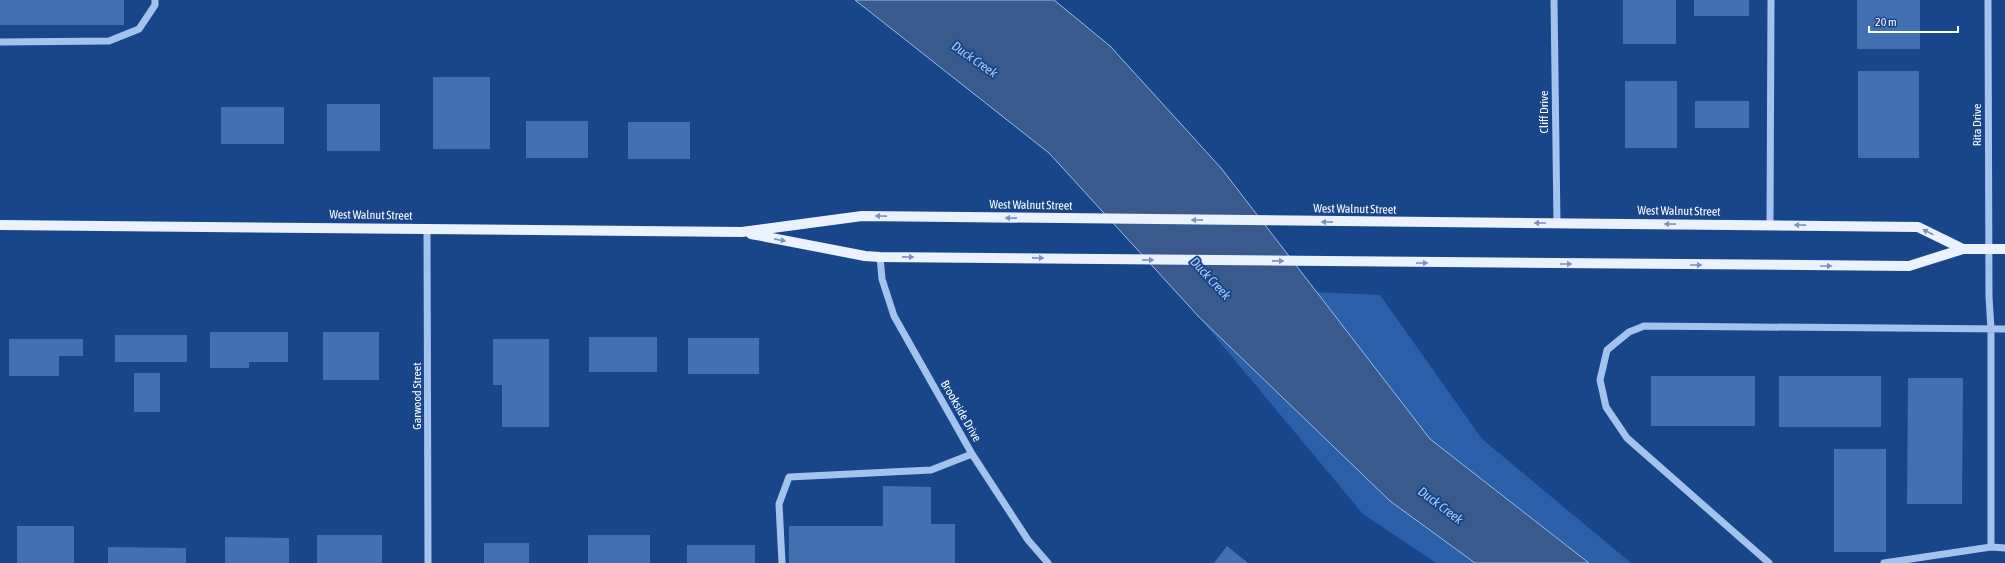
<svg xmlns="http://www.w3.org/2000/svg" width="2005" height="563" viewBox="0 0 2005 563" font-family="'Asap Condensed',sans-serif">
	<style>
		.green { fill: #2c5fa9 }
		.water { fill: #3a5a8d; stroke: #96bcf0 }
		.building { fill: #4270b3 }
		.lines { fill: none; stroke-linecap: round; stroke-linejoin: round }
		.minor { stroke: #a3c2ee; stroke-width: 7 }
		.major { stroke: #eaf1ff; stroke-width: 10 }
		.oneway { fill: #7793bf }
		.labels { text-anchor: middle; stroke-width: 4; stroke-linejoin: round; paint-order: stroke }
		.street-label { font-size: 12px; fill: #fff; stroke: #19468b }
		.water-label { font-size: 13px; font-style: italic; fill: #afccf5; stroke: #19468b }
	</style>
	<rect width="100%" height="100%" fill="#19468b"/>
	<path class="green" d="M1173,286L1380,295L1482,439L1631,563H1436L1363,514Z"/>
	<path class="water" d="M855,0H1054L1110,46L1221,168L1430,439L1589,563H1475L1390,501L1199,317L1049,153Z"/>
	<path class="building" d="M0,0H124V25H0Z
		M1623,0H1676V44H1623Z
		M1694,0H1749V16H1694Z
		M1857,0H1920V49H1857Z
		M1858,71H1919V158H1858Z
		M433,77H490V149H433Z
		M1625,81H1677V148H1625Z
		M1695,101H1749V128H1695Z
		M327,104H380V151H327Z
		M221,107H284V144H221Z
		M526,121H588V158H526Z
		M628,122H690V159H628Z
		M210,332H288V362H249V368H210Z
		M323,332H379V380H323Z
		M115,335H187V362H115Z
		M589,337H657V372H589Z
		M688,338H759V374H688Z
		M9,339H83V356H59V376H9Z
		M493,339H549V427H502V385H493Z
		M134,373H160V412H134Z
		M1651,376H1755V426H1651Z
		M1779,376H1881V427H1779Z
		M1908,378H1963L1962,504H1907Z
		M1834,449H1886V552H1834Z
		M883,486L931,487V524H955V563H789V526H883Z
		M17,526H74V563H17Z
		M317,535H382V563H317Z
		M588,535H650V563H588Z
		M225,537L289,538V563H225Z
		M484,543H529V563H484Z
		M687,545H755V563H687Z
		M1227,546L1248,563H1214Z
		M108,547L186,548V563H108Z"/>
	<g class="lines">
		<path class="minor" d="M1554,0L1557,223
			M1988,0L1989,297L1991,329V547
			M0,42L109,41L139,29L155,5V0
			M1770,225L1771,0
			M427,229L428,563
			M880,257L882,279L894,316L972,454L1028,540L1048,563
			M782,563L779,504L789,477L931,470L972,454
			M1769,563L1627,438L1606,407L1600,380L1607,350L1629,332L1644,326L2005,329
			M1884,563L1991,547L2005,548"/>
		<path class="major" d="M0,225L742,232L862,216L1918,227L1963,249
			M751,234L865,256L880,257L1909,266L1963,249H2005"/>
	</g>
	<defs><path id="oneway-solid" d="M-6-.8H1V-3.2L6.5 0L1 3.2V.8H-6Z"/></defs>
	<g class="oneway">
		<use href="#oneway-solid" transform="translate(881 216) rotate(-179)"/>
		<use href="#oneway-solid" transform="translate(1011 218) rotate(-179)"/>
		<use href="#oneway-solid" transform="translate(1197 220) rotate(-179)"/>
		<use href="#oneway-solid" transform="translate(1327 222) rotate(-179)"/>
		<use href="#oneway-solid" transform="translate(1540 223) rotate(-180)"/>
		<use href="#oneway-solid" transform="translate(1670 224) rotate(-179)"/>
		<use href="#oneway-solid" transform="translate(1800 225) rotate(-179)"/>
		<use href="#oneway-solid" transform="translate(1928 232) rotate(-153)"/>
		<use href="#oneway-solid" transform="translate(780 240) rotate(11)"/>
		<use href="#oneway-solid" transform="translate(908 257) rotate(1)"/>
		<use href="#oneway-solid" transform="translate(1038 258) rotate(1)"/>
		<use href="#oneway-solid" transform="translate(1148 260) rotate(1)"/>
		<use href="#oneway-solid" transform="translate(1278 261) rotate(1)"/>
		<use href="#oneway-solid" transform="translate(1422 263)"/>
		<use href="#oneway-solid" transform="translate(1566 264)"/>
		<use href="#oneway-solid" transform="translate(1696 265)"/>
		<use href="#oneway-solid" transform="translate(1826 266)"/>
	</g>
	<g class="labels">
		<g class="street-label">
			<text transform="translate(1544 112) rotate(-90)" y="4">Cliff Drive</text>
			<text transform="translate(1977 125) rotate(-90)" y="4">Rita Drive</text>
			<text transform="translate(1031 205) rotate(1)" y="4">West Walnut Street</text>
			<text transform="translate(1355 209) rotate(1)" y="4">West Walnut Street</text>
			<text transform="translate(1679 211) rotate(1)" y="4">West Walnut Street</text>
			<text transform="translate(371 215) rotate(1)" y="4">West Walnut Street</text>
			<text transform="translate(417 396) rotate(-90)" y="4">Garwood Street</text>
			<text transform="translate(961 411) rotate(60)" y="4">Brookside Drive</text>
		</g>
		<g class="water-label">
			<text transform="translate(975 59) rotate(35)" y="5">Duck Creek</text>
			<text transform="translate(1211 278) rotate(47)" y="5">Duck Creek</text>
			<text transform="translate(1441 505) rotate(37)" y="5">Duck Creek</text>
		</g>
	</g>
	<path d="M1869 26v6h89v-6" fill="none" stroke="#ffffff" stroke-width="2"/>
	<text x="1875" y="26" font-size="12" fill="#ffffff" stroke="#19468b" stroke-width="3" paint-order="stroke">20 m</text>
</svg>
